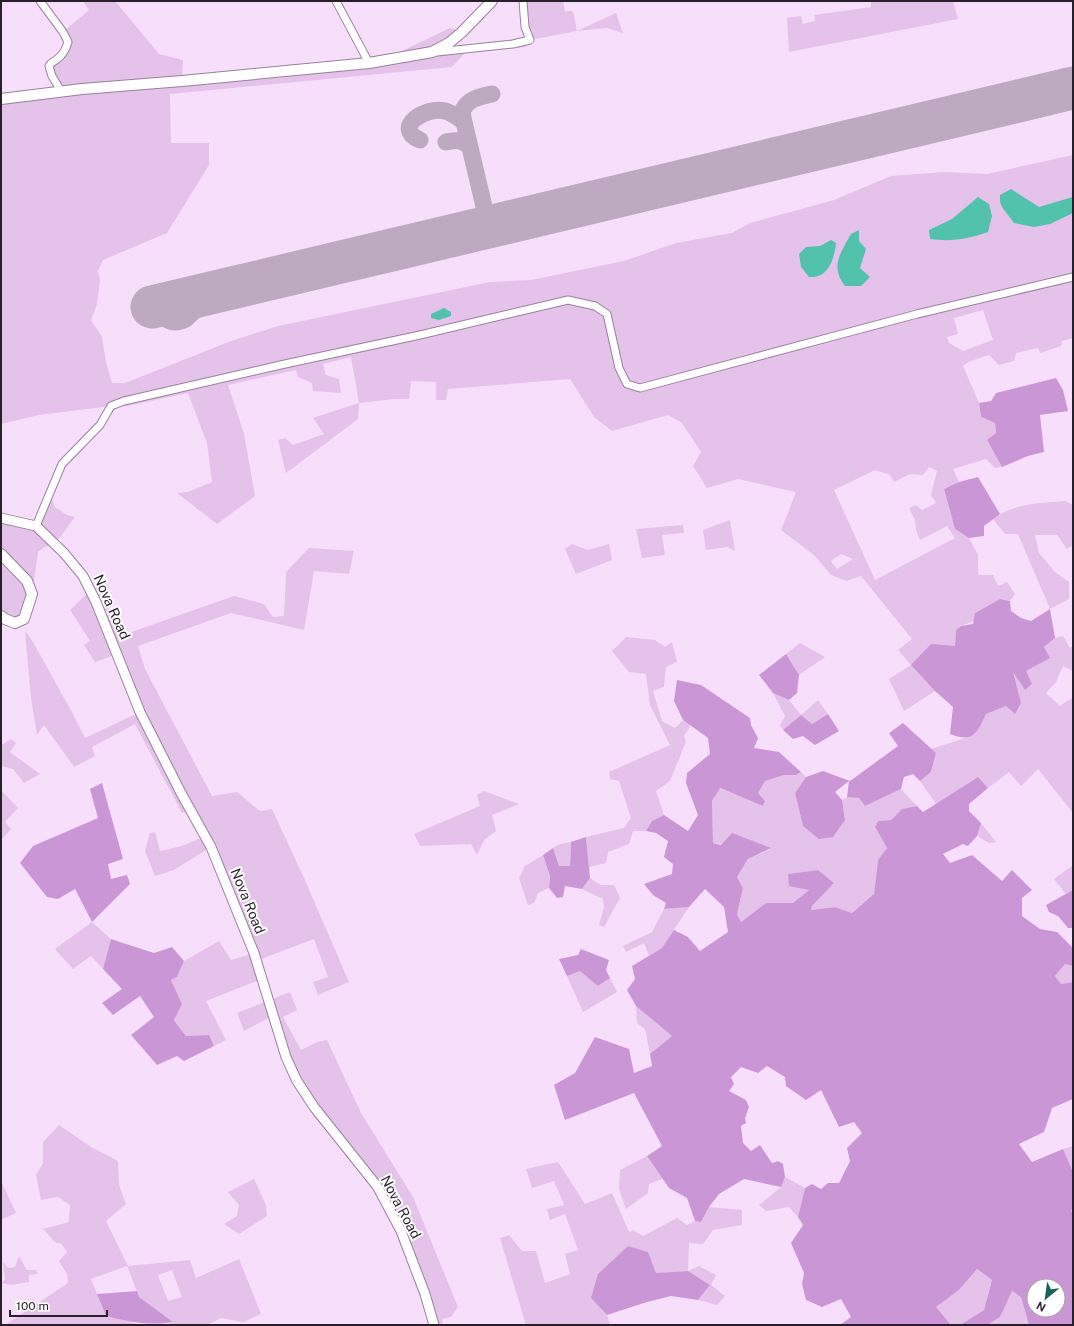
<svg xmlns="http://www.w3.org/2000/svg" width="1074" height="1326" viewBox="0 0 1074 1326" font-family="'Public Sans',sans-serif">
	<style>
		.green { fill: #e4c2ea; fill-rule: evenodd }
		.forest { fill: #cb96d5; fill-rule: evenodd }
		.water { fill: #52c2ad }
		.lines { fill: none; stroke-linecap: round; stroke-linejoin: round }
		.taxiway { stroke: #beaac0; stroke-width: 17 }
		.runway { stroke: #beaac0; stroke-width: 43 }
		.minor-casing { stroke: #97819b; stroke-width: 9 }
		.tertiary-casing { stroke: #97819b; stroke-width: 11 }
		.secondary-casing { stroke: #97819b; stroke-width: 12 }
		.minor { stroke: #fff; stroke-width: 7 }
		.tertiary { stroke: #fff; stroke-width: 9 }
		.secondary { stroke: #fff; stroke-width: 10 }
		.labels { text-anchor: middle; stroke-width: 4; stroke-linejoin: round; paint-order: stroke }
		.street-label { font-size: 14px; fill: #271f29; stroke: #fff }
	</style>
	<rect width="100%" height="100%" fill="#f7dffb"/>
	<path class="green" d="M83,1H115L159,54L183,60L182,81L368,63L366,57L398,53L450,28L462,32L433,52L529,40L523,1H563L565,11H573L577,31L616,13L623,33L607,28L577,31L530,40L525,47L465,53L452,67L170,94L171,143H209V165L167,233L103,260L98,271L100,280L97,304L91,320L102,337L106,363L112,383H125L231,341L278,326L490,282L531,280L624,261L676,243L732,233L750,223L834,200L891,176L945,172L987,174L1073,155V338L1062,341L1061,346L1040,353L1038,348L1016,353L1014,361L999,365L989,355L968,362L963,366L979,403L981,417L995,423L996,433L987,440L1002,467L995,468L986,459L953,469L959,482L944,489L955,529L969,538L978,555V575H993L998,586L1007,582L1015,594L1010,601L1000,599L975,613L974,621L961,626L956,630L955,646L912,665L935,691L904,711L889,679L911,665L898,650L912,639L861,576L846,581L831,575L815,556L781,530L796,492L738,479L707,488L693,466L701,452L682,423L668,415L612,431L594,417L570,379L448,389L446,400H436V382L411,381L409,399H394L359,403L358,419L286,473L278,440L285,438L293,445L324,434L313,418L359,403L351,357L323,364L326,375L339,379L341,393L313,391L312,383L298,377L296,370L228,385L244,434L255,496L217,524L177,493L188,492L212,482L207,443L188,393L128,406H111L39,415L1,424V99L61,91L49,66L66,49L63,32L89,10ZM983,310L993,340L963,351L949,343L947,337L958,334L954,318ZM929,467L937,471L931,495L936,503L922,510L916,505L909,508L915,520L916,530L920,540L947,526L955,538L875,580L834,490L875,470L890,475L894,482L910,474L923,475ZM841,554L853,559L837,569L831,561Z
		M871,1H953L958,19L789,52L787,18L801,16L803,24L815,21L814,15L871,7Z
		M50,495L55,507L67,515L75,517L55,544L45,547L38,552L32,594L24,619L1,622V518L36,526Z
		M1065,501L1073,505V545L1067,549L1057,535H1035L1039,553L1055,572L1069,582V599L1050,609L1018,534H1005L993,519C1014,503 1040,503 1065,501Z
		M730,520L735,551L727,547L706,550L703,530Z
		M683,525L684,533L662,535L665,555L642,558L636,529Z
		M572,544L588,550L609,544L612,560L576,574L565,549Z
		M309,548L354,551L349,574L314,571L304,630L231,613L138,646L145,669L212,796L237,792L260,811L272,809L304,878L349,982L318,995L313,982L328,977L314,939L256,961L262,979L206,1001L226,1040L214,1046L208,1035L186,1036L174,1019L182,1004L171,980L177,977L184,961L219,941L231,960L254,953L211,847L174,870L155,876L145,851L150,833L155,832L160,851L182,846L205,836L190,809L182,813L135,724L92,747L95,756L74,767L44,725L37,735L31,698L25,631L33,642L73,714L85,738L140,712L117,654L95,662L84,645L90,641L70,610L91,590L99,587L120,636L234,596L264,604L273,617L284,616L286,572Z
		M1063,636L1070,648L1073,646V671L1063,666L1056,682L1046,693L1060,706L1073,697V813L1038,769L1021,786L1009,772L988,788L978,777L936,804L920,781L931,772L936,753L931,749C937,747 973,736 975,734C980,728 983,721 986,714L1006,706L1015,713L1013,670L1025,690L1026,671L1049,658L1044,647L1055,638Z
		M626,637L655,640L665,647L672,642L677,662L666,667L664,687L653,691L662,721L675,728L683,720L691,725L684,736L686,742L670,781L656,791L664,815L652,821L646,831H633L629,844L608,852L606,863L589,867L586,837L624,828L631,818L619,781L610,779L609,772L670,745L650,705L646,674L629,672L612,651Z
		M800,643L825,657L799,675L786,654Z
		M773,693L789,700L801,715L818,700L828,714L812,724L801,715L783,730L780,725L785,716Z
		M11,739L16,743L10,752L40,774L24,783L13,769L1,766V745Z
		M801,772L806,777L795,793L803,826L845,820L842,800L847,797L859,798L865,806L901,789L917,806L902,809L891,820L878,821L875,827L887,848L878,860L874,894L852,913L835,907L811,910L812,906L834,883L818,870L788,874L809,890L793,903H766L741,922L737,914L743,888L737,877L748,859L771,849L713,843L712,801L719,788L763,806L765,801L758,793L765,781L784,775H796Z
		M1,790L18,808L5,822L11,829L1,840Z
		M484,791L519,804L492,815L496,831L484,840L477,855L471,844L420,846L414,834L480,806L477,795Z
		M981,823L996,842L989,843L977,836Z
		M571,842L570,866H559L553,848L560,844Z
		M543,855L550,876L549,888L538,893L534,903L528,905L519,878L525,866Z
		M1073,865V890L1066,894L1054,879Z
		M590,878L601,885H614L620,898L604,927L599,925L604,907L603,899L582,889Z
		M689,907L662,948L649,956L644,943L626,952L623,946L652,932L664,909Z
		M92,922L111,939L103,969L91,956L73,969L55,949Z
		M1065,964L1073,966V982L1061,984L1055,976Z
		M580,970L598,986L610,978L617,992L583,1012L567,976Z
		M290,992L297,1010L283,1017L301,1050L317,1042L327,1040L361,1113L413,1197L458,1307L451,1317L442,1319L443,1325H434L425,1294L377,1186L314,1107L272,1016L244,1031L237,1013Z
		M636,1006L672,1036L650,1054L645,1029L637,1023Z
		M59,1125L91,1147L118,1161L119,1185L126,1204L106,1221L128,1266L190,1260L196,1278L239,1259L261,1314L243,1322L221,1318L207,1325H166L173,1322L139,1297L127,1266L91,1279L106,1316L141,1325H5L68,1283L67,1274L59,1261L67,1252L61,1243H56L43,1229L69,1222L70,1205L58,1197L41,1200L36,1175L43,1163V1142ZM172,1270L182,1297L168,1301L158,1275Z
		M1073,1146V1172L1063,1149Z
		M647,1156L663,1179L649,1184L648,1193L626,1209L619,1189L620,1170Z
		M558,1162L585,1204L612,1193L629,1232L633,1230L643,1236L677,1218L687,1225L695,1221L701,1222L709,1207L742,1210V1225L713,1230L703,1244L689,1243L688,1271L699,1266L716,1275L711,1285L725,1296L717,1305L698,1300L710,1285L688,1271L656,1273L648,1252L628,1246L616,1258L591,1298L607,1315L610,1325H526L500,1238L509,1235L522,1251H536L545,1283L570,1274L565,1254L578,1250L565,1214L550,1220L547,1209L564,1205L554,1181L532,1188L526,1169Z
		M785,1177L805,1188L798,1217L789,1207L766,1211L759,1205L781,1187Z
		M254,1179L266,1205L267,1216L239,1234L224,1224L237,1216L239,1205L228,1192Z
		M1,1181L16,1213L3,1219L1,1218Z
		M19,1256L27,1270H36L38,1274L29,1275V1282L11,1285L2,1283L5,1279L3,1262L8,1268L15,1267Z
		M977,1269L992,1280L984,1310L960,1325H951L936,1307L959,1290Z
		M1011,1291L1021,1297L1029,1325H987L1000,1317Z"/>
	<path class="forest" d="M1056,378L1063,390L1068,411L1040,415L1044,452L1028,456L1002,467L987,440L996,433L995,423L981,417L979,403L991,401L996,393Z
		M978,477L1000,514L984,526V536L969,538L955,529L944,489L959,482Z
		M1000,599L1010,601L1011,611L1021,618L1031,621L1050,609L1055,638L1044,647L1050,658L1026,671L1032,684L1025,690L1013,672L1021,703L1015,714L1006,706L986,714C977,734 973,743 950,734L953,707L935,691L911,665L931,644L955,646L956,630L961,626L973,624L975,613Z
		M786,654L799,675L797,693L789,700L773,693L759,675Z
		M677,680L701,685L750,718L751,725L758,738L754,748L779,752L801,772L796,775H784L765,781L758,793L765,801L763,806L720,788L712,801L713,843L721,845L732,833L771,848L748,859L737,877L743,888L737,914L741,922L766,903H793L809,890L789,886L788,874L818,870L834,883L812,906L811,910L835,907L852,913L874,894L878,860L887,848L875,827L878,821L891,820L902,809L917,806L923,812L978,777L988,788L969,804V811L981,823L977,836L968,846L963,844L943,854L950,863L972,855L1002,881L1012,870L1032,890L1022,898V916L1040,929L1057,932L1073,948V966L1065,964L1055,976L1061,984L1073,982V1099L1052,1108L1044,1132L1019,1144L1032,1162L1063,1149L1073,1172V1209L1071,1211L1073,1212V1325H1029L1021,1297L1012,1291L1000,1317L987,1325H960L984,1310L992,1280L977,1269L959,1290L936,1307L951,1325H840L851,1317L841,1299L822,1307L806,1300L802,1284L804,1273L791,1243L803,1225L798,1217L805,1188L812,1184L821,1189L828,1183H839L850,1161L847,1148L862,1133L854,1122L839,1127L821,1090L806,1100L786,1086L785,1077L767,1066L758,1073L741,1067L731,1077L734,1084L729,1091L746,1100L749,1107L745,1118L746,1123L741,1126L743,1143L751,1151L760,1145L772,1163L778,1161L783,1164L785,1177L781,1187L744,1179L719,1194L709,1207L701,1222L695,1221L687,1198L669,1188L647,1156L662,1146L634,1093L565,1120L554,1085L575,1073L595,1037L629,1049L634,1073L652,1066L650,1054L672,1036L636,1006L627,990L635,979L632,966L662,948L674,930L688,937L700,951L728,932L724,907L705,889L689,907L664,909L666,903L653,895L644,884L672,874L673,864L664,857L668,841L656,833L646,831L652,821L664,815L688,831L698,815L686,783L687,773L710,754L708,738L683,720L674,701ZM1034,1286H1058V1310H1034Z
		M828,714L839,731L815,745L803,736L793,739L783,730L801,715L812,724Z
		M903,723L936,753L931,772L920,781L913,774L904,777L901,789L865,806L859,798L847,797L849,781L835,792L842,800L845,820L833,837L819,839L803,826L795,793L806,777L823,771L850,781L898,746L889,733Z
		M102,783L123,859L108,864L111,879L127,875L130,884L92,922L75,889L58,899L47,897L20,863L33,846L98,818L90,789Z
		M586,837L590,878L582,889L565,886L563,897L557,898L549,888L550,876L543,855L553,848L559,866H570L571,842Z
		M1073,890V928H1068L1058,916L1049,912L1046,905Z
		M111,939L154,953L172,947L184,961L177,977L171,980L182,1004L174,1020L186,1036L209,1035L214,1046L184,1061L177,1056L157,1065L131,1035L154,1017L140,996L113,1015L102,1003L122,989L103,969Z
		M581,949L609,960L606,970L610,978L598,986L580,971L567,976L559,959L578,955Z
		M628,1246L648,1252L656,1273L688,1271L710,1285L698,1300L671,1296L647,1302L607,1315L591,1298L598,1274Z
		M137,1291L139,1297L173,1322C151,1326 127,1322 106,1316L97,1294Z"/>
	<path class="water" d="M1011,189L1039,207L1073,197V213L1050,224L1034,227L1014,223L1002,207L1000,202V195Z
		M978,197L989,204L992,216L988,232C969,239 950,242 930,239L929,230L952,219Z
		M859,230V241L866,249L860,268L870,277L861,286H845C830,266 840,254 851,234Z
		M831,240L836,243C835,254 831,272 818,276C816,277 812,277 809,277L801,267L799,254L806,247L820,246Z
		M444,308L451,312V316L439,320L431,318V314Z"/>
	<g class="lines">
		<path class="taxiway" d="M464,122L462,112C468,98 479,97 492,94
			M420,140C392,128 425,106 445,111C453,113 458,118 464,122L486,215C493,225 501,223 512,221
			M446,142C457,140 462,139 470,147
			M474,230L483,224L486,215
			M200,295C190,295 182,288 172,289C149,293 159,333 186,319L214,292"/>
		<path class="runway" d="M152,307L1073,88"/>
		<g class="minor-casing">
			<path id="minor" d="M40,1L63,32L68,42C66,49 63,55 57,59C54,62 51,62 49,66L52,76L61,91
				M336,1L369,63
				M437,52L513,44L530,40L525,27L523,1
				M36,526L62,464L100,425L111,406L124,401L285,364L420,335L568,300L595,306L607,314L619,368L627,384L640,388L917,314L1073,277"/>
		</g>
		<g class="tertiary-casing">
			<path id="tertiary" d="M1,518L36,526L64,553L83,576L96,602L140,712L181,793L211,847L254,953L286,1057L297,1081L314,1107L377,1186L401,1231L425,1294L434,1325"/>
		</g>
		<g class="secondary-casing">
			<path id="secondary" d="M1,99L82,89L182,81L369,63L432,52L449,43L462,32L492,1
				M1,554L27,581L32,594L24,619L15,623L5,619L1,616"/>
		</g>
		<use href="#minor" class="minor"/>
		<use href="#tertiary" class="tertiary"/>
		<use href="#secondary" class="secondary"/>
	</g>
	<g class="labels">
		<g class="street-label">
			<text transform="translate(112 607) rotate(66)" y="5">Nova Road</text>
			<text transform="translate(248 901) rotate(68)" y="5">Nova Road</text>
			<text transform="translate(401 1207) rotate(62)" y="5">Nova Road</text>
		</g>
	</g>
	<rect width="1074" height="1326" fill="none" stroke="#271f29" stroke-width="4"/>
	<g transform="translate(1046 1298) rotate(209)"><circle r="19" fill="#ffffff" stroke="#a9a5a9"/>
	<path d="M0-3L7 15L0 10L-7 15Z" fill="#1b6256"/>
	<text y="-6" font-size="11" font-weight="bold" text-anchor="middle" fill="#271f29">N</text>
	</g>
	<path d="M10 1310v6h97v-6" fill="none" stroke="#271f29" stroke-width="2"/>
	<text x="16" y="1310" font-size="12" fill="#271f29" stroke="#ffffff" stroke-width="3" paint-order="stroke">100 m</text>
</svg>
